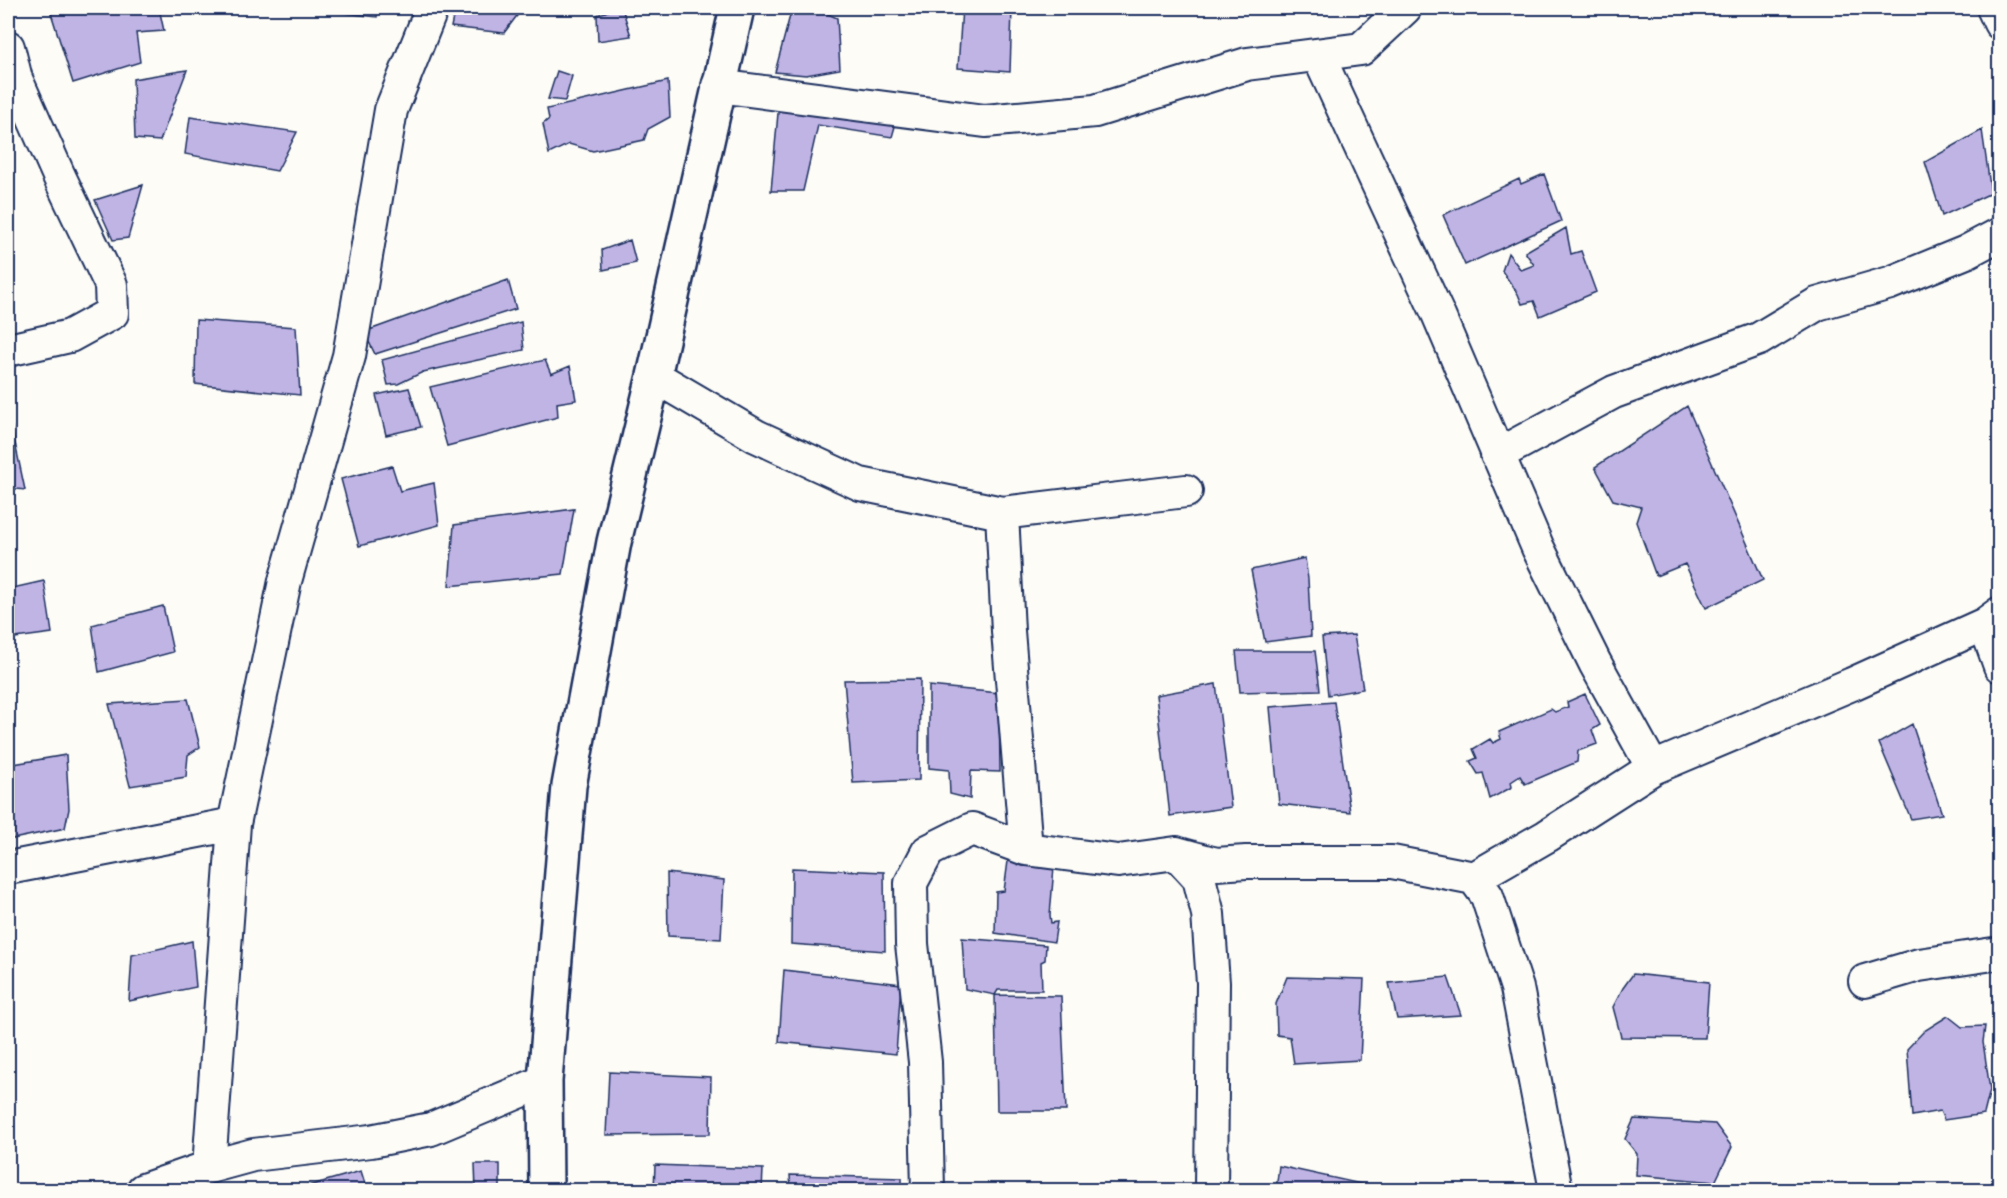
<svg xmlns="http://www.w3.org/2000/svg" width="2007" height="1198" viewBox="0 0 2007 1198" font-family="Caveat,sans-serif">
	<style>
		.building { fill: #c0b4e5; stroke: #1b2f5e; stroke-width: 1.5 }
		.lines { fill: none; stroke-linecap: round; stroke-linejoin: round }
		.street-casing { stroke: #1b2f5e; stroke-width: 36 }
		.secondary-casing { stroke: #1b2f5e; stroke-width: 38 }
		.street { stroke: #fdfcf7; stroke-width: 32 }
		.secondary { stroke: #fdfcf7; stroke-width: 33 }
	</style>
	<rect width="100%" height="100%" fill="#fdfcf7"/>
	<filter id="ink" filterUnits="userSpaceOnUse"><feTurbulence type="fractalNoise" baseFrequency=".0167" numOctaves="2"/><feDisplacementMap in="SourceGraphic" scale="12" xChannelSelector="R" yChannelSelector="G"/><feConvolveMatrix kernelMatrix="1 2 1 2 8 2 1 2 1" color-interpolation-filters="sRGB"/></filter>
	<g filter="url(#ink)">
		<path class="building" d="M82,8H130L132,12L142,8H159L164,31L136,33L140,62L73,83L51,13Z
			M303,8H378L377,17Z
			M455,8H507L519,13L504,33L451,27Z
			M616,8H622L631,36L598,41L597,15Z
			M792,8H815L837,18L840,69L806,75L775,72Z
			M962,8H1012L1010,72L958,68Z
			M187,70L160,141L135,139L133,79Z
			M557,71L572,76L565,101L548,99Z
			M781,80L900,109L892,137L818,125L803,191H771Z
			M668,81L670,117L648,129L644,140L593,151L569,144L549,154L543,124L549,119L547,109Z
			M190,117L297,132L277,171L185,154Z
			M1982,130L1991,193L1942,216L1925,162Z
			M1544,174L1561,221L1465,265L1443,215L1519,179L1521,184Z
			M143,185L128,238L113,240L95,200Z
			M1566,228L1571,254L1581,251L1596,292L1540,316L1534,301L1522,304L1518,294L1502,271L1508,253L1521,270L1534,265L1525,252Z
			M630,240L636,263L603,270L602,250Z
			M508,280L516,309L375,354L364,332Z
			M196,320L296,327L300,395L195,384Z
			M521,322L524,350L423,372L398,384L388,385L382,360Z
			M545,360L551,374L570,366L576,400L557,403L558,417L447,446L430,387Z
			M409,388L421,427L386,435L376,395Z
			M1687,406L1763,580L1706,608L1685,564L1656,576L1636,522L1641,507L1613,500L1595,467Z
			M8,410L25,490L8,488Z
			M392,466L400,491L434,483L439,525L359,546L341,479Z
			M574,509L563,574L449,586L454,525Z
			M1305,558L1308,579L1311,636L1265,642L1251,570Z
			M44,581L52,633L8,639V589Z
			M163,606L173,652L99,672L92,625Z
			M1354,635L1363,689L1328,695L1322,637Z
			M1236,651H1315L1320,690L1240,692Z
			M920,679L919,780L853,783L844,680Z
			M1216,684L1231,807L1170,816L1156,695Z
			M929,686L999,693L1000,772L971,771L970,799L950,794L949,770L929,768Z
			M1585,694L1600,725L1592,730L1597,744L1578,751L1577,762L1525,784L1520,776L1511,782L1512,787L1490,799L1483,773L1478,774L1470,761L1477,758L1473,749L1490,739L1493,743L1501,739L1499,732L1551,709L1555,712L1568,707L1567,702Z
			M188,699L200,747L188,755L186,777L130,786L109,704Z
			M1334,702L1350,812L1279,804L1270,707Z
			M1912,724L1942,814L1911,819L1879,743Z
			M66,755L69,809L65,828L8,840V765Z
			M1008,861L1054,867L1050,915L1051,923L1057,922L1054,942L995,933L996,892L1004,891Z
			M792,868L884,872L885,951L791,944Z
			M667,873L724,880L721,939L668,936Z
			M962,938L1046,945L1045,960L1041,962L1042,990H998L995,995L965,989Z
			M192,941L196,987L129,1001L132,955Z
			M784,970L901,984L896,1054L779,1042Z
			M1633,974L1709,982L1705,1038L1621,1037L1613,1007L1623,988Z
			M1287,977L1364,979L1360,1060L1294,1064L1290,1037L1277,1035L1276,1004Z
			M1448,977L1461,1015L1397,1019L1389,983Z
			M995,995L1061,996L1066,1111H997Z
			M1948,1016L1962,1027L1985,1026L1983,1042L1990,1090L1984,1114L1944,1120L1940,1111L1912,1116L1907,1049L1924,1031Z
			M609,1072L711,1077L710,1134L606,1135Z
			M1634,1119L1715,1124L1732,1147L1715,1182L1636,1175L1637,1154L1625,1139Z
			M475,1164H500V1190H476Z
			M655,1165L763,1169L762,1190H654Z
			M1279,1166L1375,1187V1190H1276Z
			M361,1171L367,1190H294Z
			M790,1175L902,1178V1190H791Z"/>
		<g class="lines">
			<g class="street-casing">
				<path id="street" d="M1993,8L2000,23
					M8,47L16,79L59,176L111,285L112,313L70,336L8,350
					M1318,55L1438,314L1538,548L1595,663L1653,768
					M718,86L985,121L1095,111L1247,64L1361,49L1405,8
					M654,376L756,436L860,484L1002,513L1186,491
					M1497,455L1614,392L1759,339L1817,304L1890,283L1966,252L2000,234
					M1002,513L1008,631L1026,849
					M1985,624L2000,666
					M1176,853L1216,864L1246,862H1392L1474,878L1547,836L1653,768L1852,684L1985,624L2000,613
					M8,868L234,824
					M1474,878L1487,896L1517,988L1556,1190
					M1865,981L1919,965L2000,953
					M209,1167L234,824L285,581L349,356L391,110L432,8
					M143,1190L209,1167L253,1155L371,1141L431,1129L545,1081
					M928,1190L925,1062L912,944L911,883L928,851L972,829L1026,849L1118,861L1176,853L1199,878L1208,914L1213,983L1211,1190"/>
			</g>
			<g class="secondary-casing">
				<path id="secondary" d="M546,1190L545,1081L569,786L614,542L654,376L737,8"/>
			</g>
			<use href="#street" class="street"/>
			<use href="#secondary" class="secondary"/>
		</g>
	</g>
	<rect width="2007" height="1198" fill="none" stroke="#fdfcf7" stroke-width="30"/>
	<rect x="15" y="15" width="1977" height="1168" fill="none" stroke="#1b2f5e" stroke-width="2" filter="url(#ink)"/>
</svg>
